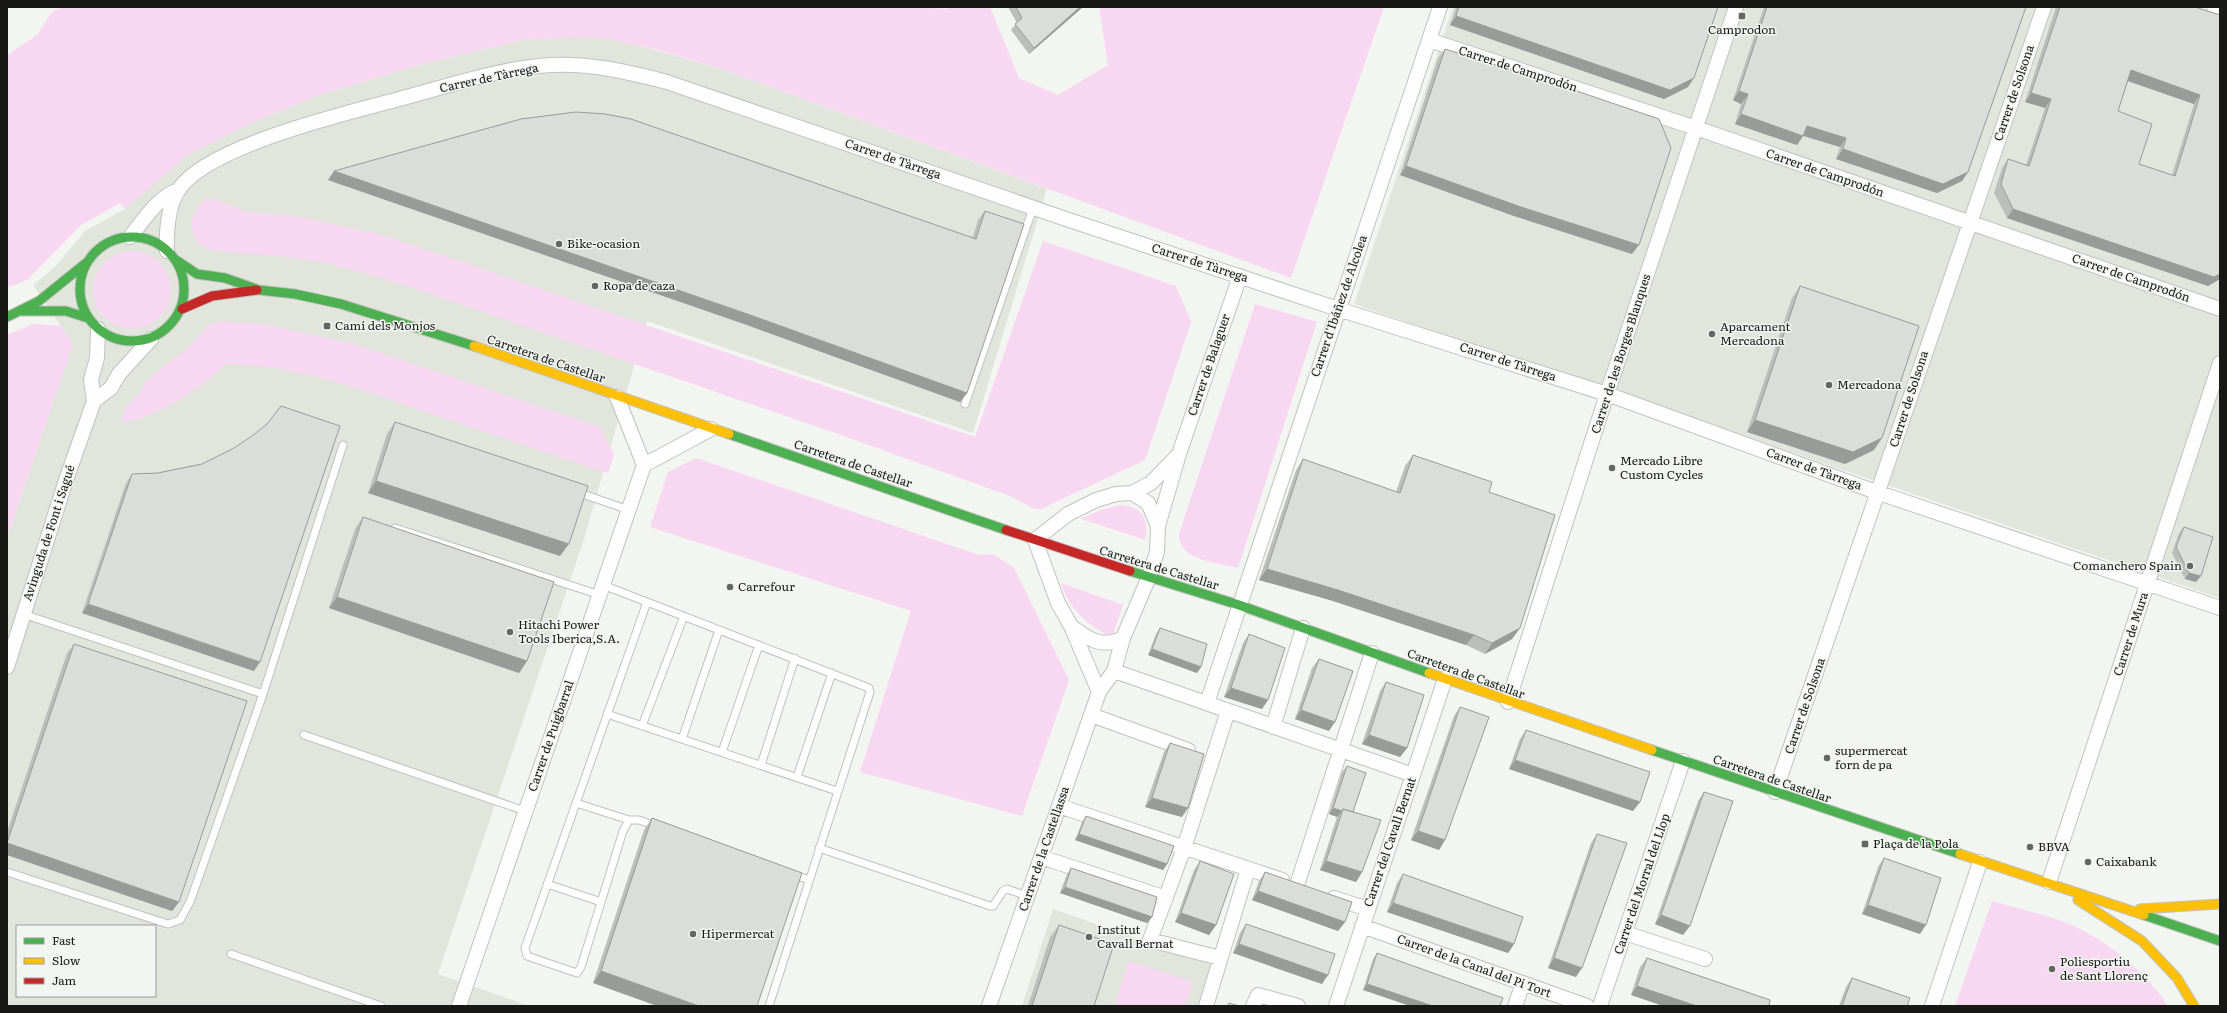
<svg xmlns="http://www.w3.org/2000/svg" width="2227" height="1013" viewBox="0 0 2227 1013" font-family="Literata,serif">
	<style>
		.built { fill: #e1e5dc; fill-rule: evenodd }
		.green { fill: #f8d7f2 }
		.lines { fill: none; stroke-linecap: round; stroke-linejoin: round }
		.lane-casing { stroke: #c0c2c0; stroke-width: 9 }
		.street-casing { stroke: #c0c2c0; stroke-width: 16 }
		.fast-casing { stroke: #c0c2c0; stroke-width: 11 }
		.slow-casing { stroke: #c0c2c0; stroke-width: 11 }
		.jam-casing { stroke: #c0c2c0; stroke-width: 11 }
		.lane { stroke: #fdfefd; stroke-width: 7 }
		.street { stroke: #fdfefd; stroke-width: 14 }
		.fast { stroke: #4caf50; stroke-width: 9 }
		.slow { stroke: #ffc107; stroke-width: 9 }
		.jam { stroke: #c62828; stroke-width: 9 }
		.wall { fill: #bcbebb; fill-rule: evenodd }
		.shaded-wall { fill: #999b99 }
		.building { fill: #dbddda; stroke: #999b99; fill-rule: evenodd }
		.poi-dot { fill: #656663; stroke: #f2f6f0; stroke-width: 1.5 }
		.labels { text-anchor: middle; stroke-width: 3; stroke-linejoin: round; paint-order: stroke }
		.poi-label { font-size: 12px; fill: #181917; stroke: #f2f6f0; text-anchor: start }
		.street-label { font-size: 12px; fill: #181917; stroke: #f2f6f0 }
	</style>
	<rect width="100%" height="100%" fill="#f3f5f1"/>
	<path class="built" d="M1453,7H2196L2220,15V598L1354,304Z
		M572,37L612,38L725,70L1047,189L973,433L647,321L583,542L438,974L529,1006H7V538L73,344L33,285L55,267L85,231L125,209L151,184L186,156L248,124L318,95L425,63L523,40ZM17,926H155V996H17Z
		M1053,909L1213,965L1200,1006H1022Z"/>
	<path class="green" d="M64,7H913L947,9V7H990L1019,78L1058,95L1108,65L1099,7H1384L1291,278L725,70L658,50L605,38L572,37L523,40L425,63L318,95L248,124L186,156L125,209L120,203L81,225L27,280L7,288V55L37,35L53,11Z
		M207,199L217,200L246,212L294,216L379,234L975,437L1043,241L1176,286L1191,322L1145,460L1041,509H1034L1010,496L838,434L402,284L336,265L299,258L210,250C185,239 187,213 207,199Z
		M93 290a39 39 0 1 1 78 0a39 39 0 1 1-78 0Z
		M1255,304L1317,322L1238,568C1217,562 1179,561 1179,534Z
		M218,321L262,324L354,344L600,427L614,455L608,473C548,453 489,433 429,413C364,390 297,365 226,364C196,392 161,414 121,424L127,405L138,396L145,383L157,372L187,349L208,326Z
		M33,324L61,326L73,344L7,538V335Z
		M696,458L979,555L993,554L1014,568L1069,680L1022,816L860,772L911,611L650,527L668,472Z
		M1120,505C1141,506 1150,519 1145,540L1081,519L1100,510Z
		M1061,583L1123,605L1112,637C1090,628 1067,607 1061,583Z
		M1992,901C2018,909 2050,915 2074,926C2111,944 2146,972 2168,1006H1955Z
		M1129,961L1193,982L1185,1006L1115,1005Z"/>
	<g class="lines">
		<g class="lane-casing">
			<path id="lane" d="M965,404L1033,208
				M577,492L629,510
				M395,528L600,595
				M603,585L869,688L870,692L769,1006
				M647,602L525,948L527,956L577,973L581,967L623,831L629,820H639L656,826
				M23,614L263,694
				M607,714L837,791
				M642,726L684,616
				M304,735L525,811
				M682,739L719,630
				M722,752L759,645
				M761,765L795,658
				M797,777L832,673
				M576,803L629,820
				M819,848L990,906H993L1003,891L1007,889L1027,896
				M7,872L168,924L180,920L190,902L263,694L343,445
				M792,874L809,880
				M547,884L601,902
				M231,954L381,1006"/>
		</g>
		<g class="street-casing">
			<path id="street" d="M2214,7L2220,9
				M1429,40L1696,128L2220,309
				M130,237C144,220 157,197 179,190
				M167,251C166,232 168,205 179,189C209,145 351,112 403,98C451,85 501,68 551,65C590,63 629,72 667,82L1066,219L1338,309L1607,394L1879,493L2220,608
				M94,401L111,388L119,374L151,339
				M644,465L711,429
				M1132,493L1148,503L1158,526
				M1071,626C1088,639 1102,649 1123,638
				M7,667L66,480L94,401L91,380L97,358L98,329
				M1114,671L1413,775
				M1099,692L1071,626L1058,603L1035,540L1068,514L1096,500L1116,494L1132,493L1151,483L1177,456
				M1508,702L1607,394L1736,7
				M1207,703L1440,7
				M1091,715L1188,750
				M1273,727L1303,628
				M1775,792C1866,531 1952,268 2044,7
				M1059,806L1282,880
				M1041,857L1166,898
				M2049,882L2220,363
				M1297,885L1372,653
				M1334,898L1368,909
				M1362,926L1587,1006
				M1625,933L1705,959
				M1220,958L1150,940L1184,848L1228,711
				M459,1006L644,465L617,397
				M989,1006L1099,692L1114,671L1123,638L1149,577L1157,552L1158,526L1179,454L1240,276
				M1206,1006L1248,869
				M1253,1006L1258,995L1298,1006
				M1336,1006L1445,679
				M1515,1006L1523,983
				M1600,1006L1683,761
				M1932,1006L1980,862"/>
		</g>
		<g class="fast-casing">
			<path id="fast" d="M80 289a52 52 0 1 1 104 0a52 52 0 1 1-104 0Z
				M176,260L197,274L225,278L259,290L295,294L341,304L474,346
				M23,311H66L88,318
				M7,317L39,301L86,263
				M729,434L1006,530
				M1130,571L1239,605L1429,673
				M1652,750L1960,854
				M2144,915L2220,941"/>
		</g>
		<g class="slow-casing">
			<path id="slow" d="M474,346L729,434
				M1429,673L1652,750
				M1960,854L2144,915
				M2078,900L2142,941L2177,978L2194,1006
				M2140,909L2220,904"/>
		</g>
		<g class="jam-casing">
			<path id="jam" d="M182,309L212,296L257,290
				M1006,530L1130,571"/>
		</g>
		<use href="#lane" class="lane"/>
		<use href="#street" class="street"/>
		<use href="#fast" class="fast"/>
		<use href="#slow" class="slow"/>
		<use href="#jam" class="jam"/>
	</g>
	<path class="wall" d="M1008,7H1083L1029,54L1011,30L1017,23Z
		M1456,7H1718L1688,87L1664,99L1450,25Z
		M1764,7H2026L1968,172L1962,181L1937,193L1836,159L1840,147L1803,136L1797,145L1735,124L1741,104L1733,100Z
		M2056,7H2195L2220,15V279L2208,286L2007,218L1994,193L2002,168L2008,159L2026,165L2045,108L2025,102ZM2128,81L2194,104L2172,175L2139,164L2118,111Z
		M1445,49L1632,254L1514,216L1400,175L1438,58Z
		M328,180L973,237L978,220L985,211L967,393L960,402L747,325Z
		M1800,286L1874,450L1845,464L1747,432L1792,298Z
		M395,422L560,556L368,493L387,434Z
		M1413,455L1489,492L1520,628L1512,639L1485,654L1466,645L1330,600L1259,580L1296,470L1303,459L1396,492L1405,466Z
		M132,474L254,671L82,613L126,483Z
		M363,517L527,661L519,673L329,608L355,529Z
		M2184,527L2196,582L2185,579L2172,553L2179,533Z
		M1160,628L1201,667L1197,673L1148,655L1156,634Z
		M1249,634L1262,709L1224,697L1243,643Z
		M74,644L179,902L172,911L7,855V832L67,653Z
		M1319,659L1329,731L1295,719L1312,668Z
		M1386,682L1407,748L1400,757L1362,744L1380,691Z
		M1460,707L1445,840L1439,850L1411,840L1454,716Z
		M1526,730L1640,802L1633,811L1509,769L1520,739Z
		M1170,743L1182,817L1145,807L1164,752Z
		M1347,766L1362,872L1356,882L1320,870L1337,817L1329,814L1342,772Z
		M1704,792L1683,935L1655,924L1698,801Z
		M1086,816L1167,864L1163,870L1075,840L1082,822Z
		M652,818L802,873L593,983L644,830Z
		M1597,834L1576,977L1548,968L1591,843Z
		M1884,858L1920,934L1862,914L1878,867Z
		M1200,861L1216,925L1209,935L1175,922L1194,870Z
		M1071,868L1152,917L1147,923L1060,893L1067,874Z
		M1265,872L1345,922L1338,931L1252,900L1259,881Z
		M1403,874L1514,944L1508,953L1387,912L1397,883Z
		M1246,924L1322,984L1233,953L1240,933Z
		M1059,925L1094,1006H1028L1050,937Z
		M1377,953L1500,1006L1363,990L1373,959Z
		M1647,958L1770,1000L1631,995L1640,967Z
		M1852,978L1907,1006H1839L1846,987Z"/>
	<path class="shaded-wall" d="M1080,7H1083L1029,54L1034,48Z
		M1456,16L1694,78L1688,87L1664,99L1450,25Z
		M2131,70L2200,95L2194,104L2125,80Z
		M1739,91L1748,94L1741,104L1733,100Z
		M2031,93L2051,99L2045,108L2025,102Z
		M1741,114L1807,126L1846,138L1840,147L1801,135L1803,136L1797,145L1735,124Z
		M1843,149L1968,172L1962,181L1937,193L1836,159Z
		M1406,166L1639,245L1632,254L1514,216L1400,175Z
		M334,171L753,316L967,393L960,402L747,325L328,180Z
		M2013,209L2220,274V279L2208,286L2007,218Z
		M1755,420L1882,438L1874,450L1845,464L1747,432Z
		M376,481L569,544L560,556L368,493Z
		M1267,569L1338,590L1474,635L1466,645L1330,600L1259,580Z
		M2189,573L2201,576L2196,582L2185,579Z
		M337,597L527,661L519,673L329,608Z
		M88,604L260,662L254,671L82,613Z
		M1520,628L1512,639L1485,654L1492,643Z
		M1152,649L1201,667L1197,673L1148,655Z
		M1231,688L1268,700L1262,709L1224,697Z
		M1301,710L1335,722L1329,731L1295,719Z
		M1369,735L1407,748L1400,757L1362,744Z
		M1515,760L1640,802L1633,811L1509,769Z
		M1152,798L1188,808L1182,817L1145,807Z
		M1333,808L1342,811L1337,817L1329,814Z
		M1418,831L1445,840L1439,850L1411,840Z
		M1079,834L1167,864L1163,870L1075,840Z
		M7,843L179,902L172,911L7,855Z
		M1326,861L1362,872L1356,882L1320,870Z
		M1065,887L1152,917L1147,923L1060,893Z
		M1258,891L1345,922L1338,931L1252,900Z
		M1393,903L1514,944L1508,953L1387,912Z
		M1868,905L1926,925L1920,934L1862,914Z
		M1181,913L1216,925L1209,935L1175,922Z
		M1661,915L1690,926L1683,935L1655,924Z
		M1239,944L1328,975L1322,984L1233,953Z
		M1554,958L1582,968L1576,977L1548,968Z
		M601,971L699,1006H657L593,983Z
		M1367,984L1433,1006H1410L1363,990Z
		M1637,986L1697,1006H1663L1631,995Z"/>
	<path class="building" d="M1016,7H1080L1034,48L1015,24L1022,18Z
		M1459,7H1718L1694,78L1670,90L1456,16Z
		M1767,7H2026L1968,172L1943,184L1843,149L1846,138L1807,126L1803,136L1741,114L1748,94L1739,91Z
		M2060,7H2195L2220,15V274L2214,277L2013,209L2001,184L2008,159L2029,166L2051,99L2031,93ZM2131,70L2200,95L2175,176L2139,164L2152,124L2118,111Z
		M1445,49L1559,85L1659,119L1671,148L1639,245L1521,207L1406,166Z
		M576,112L605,114L631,119L976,239L985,211L1024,224L967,393L753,316L334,171L521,119Z
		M1800,286L1919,326L1882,438L1853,452L1755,420Z
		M281,406L340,426L260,662L88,604L132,474L158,473L202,464L234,448L252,436L267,424Z
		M395,422L588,486L569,544L376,481Z
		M1413,455L1492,482L1489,492L1555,515L1520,628L1492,643L1474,635L1338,590L1267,569L1303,459L1400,493Z
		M363,517L554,582L527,661L337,597Z
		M2184,527L2213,537L2201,576L2189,573L2176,547Z
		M1160,628L1207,644L1201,667L1152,649Z
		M1249,634L1285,648L1268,700L1231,688Z
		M74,644L247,701L179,902L7,843Z
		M1319,659L1353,671L1335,722L1301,710Z
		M1386,682L1424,695L1407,748L1369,735Z
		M1460,707L1489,717L1445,840L1418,831Z
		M1526,730L1650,772L1640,802L1515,760Z
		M1170,743L1204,754L1188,808L1152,798Z
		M1347,766L1366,773L1353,812L1343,809L1342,811L1333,808Z
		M1704,792L1733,801L1690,926L1661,915Z
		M1343,809L1381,820L1362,872L1326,861Z
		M1086,816L1174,846L1167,864L1079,834Z
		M652,818L802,873L757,1006H699L601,971Z
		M1597,834L1627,843L1582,968L1554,958Z
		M1884,858L1941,878L1926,925L1868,905Z
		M1200,861L1234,874L1216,925L1181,913Z
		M1071,868L1157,897L1152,917L1065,887Z
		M1265,872L1352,902L1345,922L1258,891Z
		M1403,874L1523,917L1514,944L1393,903Z
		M1246,924L1335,954L1328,975L1239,944Z
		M1059,925L1114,944L1094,1006H1032Z
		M1377,953L1503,998L1500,1006H1433L1367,984Z
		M1647,958L1770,1000L1769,1006H1697L1637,986Z
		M1852,978L1910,998L1907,1006H1842Z
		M1229,1003L1239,1006H1227Z"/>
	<g class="poi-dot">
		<rect x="1738" y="12" width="8" height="8" rx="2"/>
		<circle cx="559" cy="244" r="4"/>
		<circle cx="595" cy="286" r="4"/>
		<rect x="323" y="322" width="8" height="8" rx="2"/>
		<circle cx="1712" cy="334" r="4"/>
		<circle cx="1829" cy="385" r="4"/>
		<circle cx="1612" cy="468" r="4"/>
		<circle cx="2190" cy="566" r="4"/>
		<circle cx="730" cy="587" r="4"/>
		<circle cx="510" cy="632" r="4"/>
		<circle cx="1827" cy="758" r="4"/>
		<rect x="1861" y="840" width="8" height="8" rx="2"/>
		<circle cx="2030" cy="847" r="4"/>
		<circle cx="2088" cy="862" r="4"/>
		<circle cx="693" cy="934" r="4"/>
		<circle cx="1089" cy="937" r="4"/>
		<circle cx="2052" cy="969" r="4"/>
	</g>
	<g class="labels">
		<g class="poi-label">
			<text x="1742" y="34" text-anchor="middle">Camprodon</text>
			<text x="567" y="248">Bike-ocasion</text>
			<text x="603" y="290">Ropa de caza</text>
			<text x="335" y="330">Camí dels Monjos</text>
			<text x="1720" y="331">Aparcament<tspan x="1720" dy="14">Mercadona</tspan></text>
			<text x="1837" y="389">Mercadona</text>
			<text x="1620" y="465">Mercado Libre<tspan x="1620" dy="14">Custom Cycles</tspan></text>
			<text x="2182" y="570" text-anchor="end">Comanchero Spain</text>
			<text x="738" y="591">Carrefour</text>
			<text x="518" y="629">Hitachi Power<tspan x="518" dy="14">Tools Iberica,S.A.</tspan></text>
			<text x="1835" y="755">supermercat<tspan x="1835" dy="14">forn de pa</tspan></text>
			<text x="1873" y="848">Plaça de la Pola</text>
			<text x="2038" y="851">BBVA</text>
			<text x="2096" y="866">Caixabank</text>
			<text x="1097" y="934">Institut<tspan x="1097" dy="14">Cavall Bernat</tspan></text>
			<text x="701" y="938">Hipermercat</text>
			<text x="2060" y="966">Poliesportiu<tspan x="2060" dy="14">de Sant Llorenç</tspan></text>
		</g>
		<g class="street-label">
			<text transform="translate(1518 69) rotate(18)" y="4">Carrer de Camprodón</text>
			<text transform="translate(489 78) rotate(-12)" y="4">Carrer de Tàrrega</text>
			<text transform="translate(2014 93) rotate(-71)" y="4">Carrer de Solsona</text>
			<text transform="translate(893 159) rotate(19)" y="4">Carrer de Tàrrega</text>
			<text transform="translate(1825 173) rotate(19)" y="4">Carrer de Camprodón</text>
			<text transform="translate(1200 263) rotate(18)" y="4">Carrer de Tàrrega</text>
			<text transform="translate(2131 278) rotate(19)" y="4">Carrer de Camprodón</text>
			<text transform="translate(1339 306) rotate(-71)" y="4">Carrer d'Ibáñez de Alcolea</text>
			<text transform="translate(1621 354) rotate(-72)" y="4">Carrer de les Borges Blanques</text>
			<text transform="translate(546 359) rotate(19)" y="4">Carretera de Castellar</text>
			<text transform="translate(1508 362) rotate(18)" y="4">Carrer de Tàrrega</text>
			<text transform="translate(1209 365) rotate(-71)" y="4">Carrer de Balaguer</text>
			<text transform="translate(1909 399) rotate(-72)" y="4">Carrer de Solsona</text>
			<text transform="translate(853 464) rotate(19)" y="4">Carretera de Castellar</text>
			<text transform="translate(1814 469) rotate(20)" y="4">Carrer de Tàrrega</text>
			<text transform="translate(49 533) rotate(-72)" y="4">Avinguda de Font i Sagué</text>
			<text transform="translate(1159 568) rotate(17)" y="4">Carretera de Castellar</text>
			<text transform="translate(2131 634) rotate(-72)" y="4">Carrer de Mura</text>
			<text transform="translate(1466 674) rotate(20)" y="4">Carretera de Castellar</text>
			<text transform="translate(1805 706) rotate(-71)" y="4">Carrer de Solsona</text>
			<text transform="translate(551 736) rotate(-71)" y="4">Carrer de Puigbarral</text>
			<text transform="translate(1772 779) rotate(19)" y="4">Carretera de Castellar</text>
			<text transform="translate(1390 842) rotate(-71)" y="4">Carrer del Cavall Bernat</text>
			<text transform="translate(1044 849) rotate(-71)" y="4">Carrer de la Castellassa</text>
			<text transform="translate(1642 884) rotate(-71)" y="4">Carrer del Morral del Llop</text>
			<text transform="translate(1474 966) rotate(20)" y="4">Carrer de la Canal del Pi Tort</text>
		</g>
	</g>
	<rect width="2227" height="1013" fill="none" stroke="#181917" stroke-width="16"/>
	<rect x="16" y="925" width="140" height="72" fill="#f2f6f0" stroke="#9b9e99"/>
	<rect x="24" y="938" width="20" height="6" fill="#4caf50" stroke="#9b9e99"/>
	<text x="52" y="945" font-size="12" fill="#181917">Fast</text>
	<rect x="24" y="958" width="20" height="6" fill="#ffc107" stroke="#9b9e99"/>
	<text x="52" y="965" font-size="12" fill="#181917">Slow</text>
	<rect x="24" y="978" width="20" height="6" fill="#c62828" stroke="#9b9e99"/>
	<text x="52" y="985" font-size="12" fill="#181917">Jam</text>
</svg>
